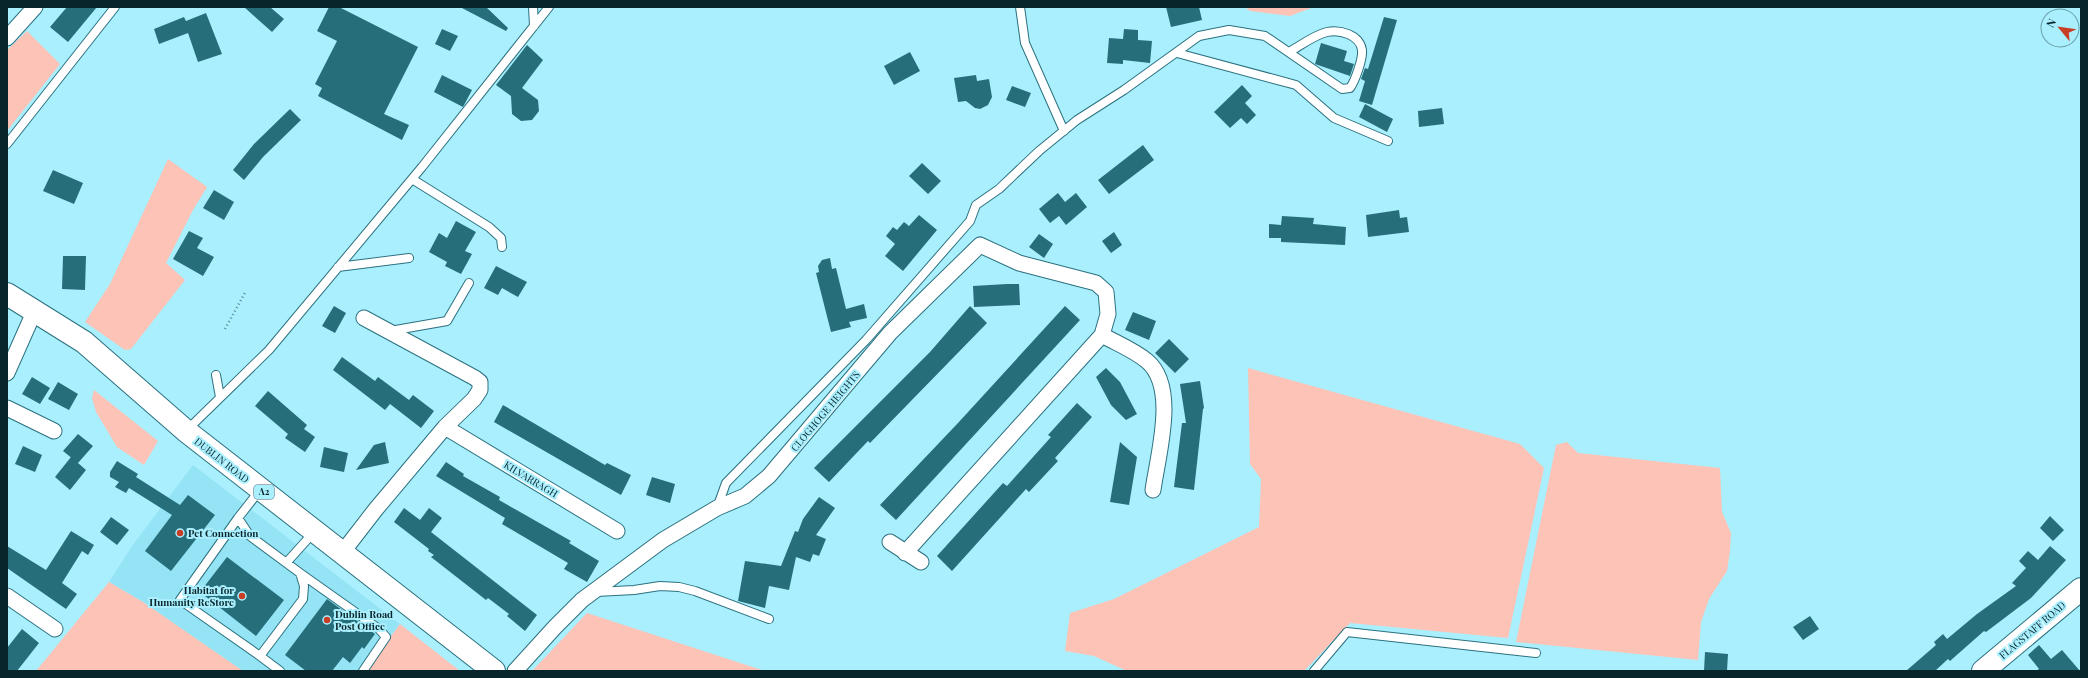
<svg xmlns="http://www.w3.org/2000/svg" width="2088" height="678" viewBox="0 0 2088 678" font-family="'Playfair Display',serif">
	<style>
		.built { fill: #94e4f5 }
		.green { fill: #fdc3b6 }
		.building { fill: #276e7b }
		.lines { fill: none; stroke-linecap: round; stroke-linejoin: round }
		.lane-casing { stroke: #2b717f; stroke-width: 10 }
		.street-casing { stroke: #2b717f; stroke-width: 17 }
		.secondary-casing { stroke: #2b717f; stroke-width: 24 }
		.primary-casing { stroke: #2b717f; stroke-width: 24 }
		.path { stroke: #578891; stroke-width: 2.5; stroke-dasharray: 1 3; stroke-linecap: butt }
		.lane { stroke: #fff; stroke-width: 8 }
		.street { stroke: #fff; stroke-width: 15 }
		.secondary { stroke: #fff; stroke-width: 22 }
		.primary { stroke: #fff; stroke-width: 22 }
		.poi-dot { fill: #c83d24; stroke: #aaeffe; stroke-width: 1.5 }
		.labels { text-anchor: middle; stroke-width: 4; stroke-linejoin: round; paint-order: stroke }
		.shield { fill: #aaeffe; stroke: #38626a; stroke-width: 1 }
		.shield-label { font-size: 9px; font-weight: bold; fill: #07252a }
		.street-label { font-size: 10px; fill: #07252a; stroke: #aaeffe }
		.poi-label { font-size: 10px; font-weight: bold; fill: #07252a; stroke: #aaeffe; text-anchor: start }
	</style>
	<rect width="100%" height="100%" fill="#aaeffe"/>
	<path class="built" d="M193,465L400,624L365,671H243L143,602L109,582L132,546Z"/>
	<path class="green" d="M1245,7H1314L1290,16L1250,11Z
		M27,31L60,64L7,131V50Z
		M168,159L207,187L193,210L166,263L185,280L131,349L125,350L85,322L110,284Z
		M1248,368L1520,444L1544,468L1508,638L1350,623L1304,671H1127L1094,656L1065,651L1070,613L1114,599L1259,527L1261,479L1250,464Z
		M94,390L158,441L144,465L117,447L96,412L92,398Z
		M1567,442L1578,453L1720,468L1722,512L1731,533L1730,551L1727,571L1709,599L1701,622L1698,660L1516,642L1556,445Z
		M109,582L143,602L243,671H36Z
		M587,613L765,671H532Z
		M400,624L460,671H365Z"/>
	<path class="building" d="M67,7H97L68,42L50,27Z
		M244,7H270L284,19L272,32Z
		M329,7H339L418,47L384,114L409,125L402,140L318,96L322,88L315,84L337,41L317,31Z
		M460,7H486L508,28L506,31Z
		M1166,7H1199L1202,20L1171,27Z
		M206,13L222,54L198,62L188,33L159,44L154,29L184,17L186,21Z
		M1384,17L1397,20L1372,105L1359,101L1365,81L1361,79L1365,68L1368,69Z
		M442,29L458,36L450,51L435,44Z
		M1124,29L1138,30V40L1152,41L1150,63L1123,60V64L1107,63L1109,38L1123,39Z
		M1321,43L1347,51L1344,61L1354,64L1350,76L1315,64Z
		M527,45L543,60L522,88L538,100L539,111L532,120L521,121L512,114L511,96L496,85Z
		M910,52L920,71L894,85L884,66Z
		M442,75L472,90L463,107L434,92Z
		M976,75L977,81L989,79L992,97L988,105L980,109L975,108L966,101L958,102L954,78Z
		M1242,85L1252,96L1245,103L1256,115L1247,124L1241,118L1230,128L1214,112Z
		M1012,86L1031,93L1025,107L1006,100Z
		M1365,104L1393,119L1387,132L1359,117Z
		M1442,108L1444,124L1419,127L1418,111Z
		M290,109L301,120L263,157L244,180L233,170L254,144Z
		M1143,145L1154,160L1109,194L1098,180Z
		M922,163L941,181L928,194L909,176Z
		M53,170L83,183L74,204L43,191Z
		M214,190L234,202L224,220L203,208Z
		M1058,193L1065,202L1076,193L1087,207L1066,225L1059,216L1050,223L1039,209Z
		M1399,210L1400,218L1407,217L1409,232L1368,237L1366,215Z
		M919,215L937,230L903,271L885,256L895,244L886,236L893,227L897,230L904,222L909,226Z
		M1282,216L1314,218L1313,224L1346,227L1345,245L1281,242V238H1269V224L1281,225Z
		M456,221L476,232L465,251L472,254L461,274L445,266L447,262L429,252L439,233L447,238Z
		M189,231L203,238L197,248L214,257L203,276L173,259Z
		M1114,232L1122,245L1111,253L1102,241Z
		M1039,234L1053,244L1044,258L1029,247Z
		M63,256H86L85,290L62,289Z
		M830,258L832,269L836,268L846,309L864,304L867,318L849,322L851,327L831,332L816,273L819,272L818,266L822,260Z
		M496,266L527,282L518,297L502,288L498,295L484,288Z
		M1007,284H1019L1020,305L974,307L973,286Z
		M334,306L346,313L335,333L322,326Z
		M970,306L987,323L870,443L868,441L829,482L814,468L930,352Z
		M1065,306L1080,320L896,520L880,505L958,423Z
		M1133,312L1156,321L1149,340L1125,330Z
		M1169,339L1189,359L1175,373L1155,353Z
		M342,357L375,381L378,377L409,400L413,395L434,411L421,428L390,404L385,410L333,370Z
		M1106,368L1120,382L1137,414L1126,420L1111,405L1096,377Z
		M32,377L50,388L40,404L22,394Z
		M1200,381L1204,408L1203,409L1194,490L1174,487L1182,423H1186L1180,384Z
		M58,382L78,394L69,410L48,399Z
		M268,391L307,425L304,429L315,437L305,452L285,438L288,434L255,406Z
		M1077,403L1092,417L1055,458L1058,461L1029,492L1026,489L952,571L937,556L1003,483L1007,486L1051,437L1048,435Z
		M503,405L605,465L607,463L631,475L621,495L494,422Z
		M78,434L93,446L78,463L63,451Z
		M385,442L389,463L356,470L374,445Z
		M1120,442L1137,457L1129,505L1110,502Z
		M23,446L42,455L35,472L15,464Z
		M324,447L348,453L344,472L320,467Z
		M71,457L86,470L70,490L55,477Z
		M117,461L138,474L136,477L180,505L188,495L215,515L171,571L145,551L172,515L129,488L126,493L115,487L119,482L110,477V472Z
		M446,462L464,474L463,476L500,497L499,500L571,541L569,543L599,561L587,582L564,569L568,563L502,524L505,518L436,476Z
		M652,477L675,484L670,503L646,495Z
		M819,497L835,508L816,535L826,539L819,556L813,554L810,562L796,557L789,590L769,586L765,608L738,601L745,561L781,566L795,531L798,532L803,519Z
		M404,508L420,520L429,508L442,518L431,532L537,615L525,631L507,616L509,614L488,598L486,600L431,557L434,555L428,551L429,549L394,522Z
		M2050,516L2064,530L2053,541L2040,528Z
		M111,517L129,530L117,545L100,532Z
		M71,531L94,545L88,555L82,551L62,583L77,594L66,609L7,568V546L46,570Z
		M2050,546L2066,560L2031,598L1986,632L1984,631L1950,661L1948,659L1935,671H1906L1936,645L1934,642L1943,634L1947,639L1977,614L2016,586L2012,583L2026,568L2019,561L2028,551L2038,560Z
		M227,557L284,600L256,636L200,592Z
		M327,599L375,634L364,649L362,647L350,663L343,657L332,671H306L285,655Z
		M1810,616L1819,629L1803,640L1793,627Z
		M22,629L39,643L17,671H7V648Z
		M2039,645L2051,659L2062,650L2080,671H2036L2039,669L2028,655Z
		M1705,652L1728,654L1727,671H1704Z"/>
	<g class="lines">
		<g class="lane-casing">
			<path id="lane" d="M533,7L534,26
				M1020,7L1025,43L1064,131
				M1177,53L1296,85L1334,118L1388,141
				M7,144L115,7
				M412,179L489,227L501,238L502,247
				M338,267L409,258
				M390,331L447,321L469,283
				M216,375L220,397
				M186,431L269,350L422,167L549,7
				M260,490L238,518L250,536L300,573L304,586L303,599L260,656L280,671
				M717,508L726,483L866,340L970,221L976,205L999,189L1039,151L1077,120L1124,90L1199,36L1229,30L1265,36L1342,89L1350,88C1355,81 1363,59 1362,50C1360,35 1340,29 1327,32C1314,35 1300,46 1289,52
				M238,518L180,600L260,656
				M287,562L314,532
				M300,573L379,629L386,637L363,671
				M596,592L634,590L660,586L679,587L695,591L769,619
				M1314,671L1347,632L1536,653"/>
		</g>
		<g class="street-casing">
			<path id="street" d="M7,38L35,7
				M1102,335C1116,343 1134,350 1147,361C1178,387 1158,454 1153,490
				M7,373L35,310
				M7,408L54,431
				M445,427L617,531
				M890,542L921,562
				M342,553L376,509L445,427L474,399L480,390V382L475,378L364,318
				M7,596L55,629
				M515,671L555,627L582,600L663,540L717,508L745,496L769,476L890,333L980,245L1019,263L1096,283L1106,292L1108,314L1102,335L905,553"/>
		</g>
		<g class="secondary-casing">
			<path id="secondary" d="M1983,671L2081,589"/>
		</g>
		<g class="primary-casing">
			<path id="primary" d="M7,294L84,342L186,431L494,671"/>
		</g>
		<path class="path" d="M225,329L246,291"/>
		<use href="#lane" class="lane"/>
		<use href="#street" class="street"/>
		<use href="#secondary" class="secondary"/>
		<use href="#primary" class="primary"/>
	</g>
	<g class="poi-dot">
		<circle cx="180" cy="533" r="4"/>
		<circle cx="242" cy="596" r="4"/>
		<circle cx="327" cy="620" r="4"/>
	</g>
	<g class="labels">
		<rect class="shield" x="254" y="485" width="20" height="14" rx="3"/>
		<g class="shield-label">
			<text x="264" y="495">A2</text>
		</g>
		<g class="street-label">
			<text transform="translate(825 411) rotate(-50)" y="4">CLOGHOGE HEIGHTS</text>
			<text transform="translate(222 460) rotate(38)" y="4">DUBLIN ROAD</text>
			<text transform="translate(531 479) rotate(31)" y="4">KILVARRAGH</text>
			<text transform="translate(2032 630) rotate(-40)" y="4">FLAGSTAFF ROAD</text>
		</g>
		<g class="poi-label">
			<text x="188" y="537">Pet Connection</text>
			<text x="234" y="594" text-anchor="end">Habitat for<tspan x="234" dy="12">Humanity ReStore</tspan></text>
			<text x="335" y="618">Dublin Road<tspan x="335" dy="12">Post Office</tspan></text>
		</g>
	</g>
	<rect width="2088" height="678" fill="none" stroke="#07252a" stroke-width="16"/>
	<g transform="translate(2060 28) rotate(299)"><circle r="19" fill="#aaeffe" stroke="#699ea9"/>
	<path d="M0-3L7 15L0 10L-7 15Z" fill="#c83d24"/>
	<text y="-6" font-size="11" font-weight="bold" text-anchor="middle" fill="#07252a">N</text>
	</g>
</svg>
